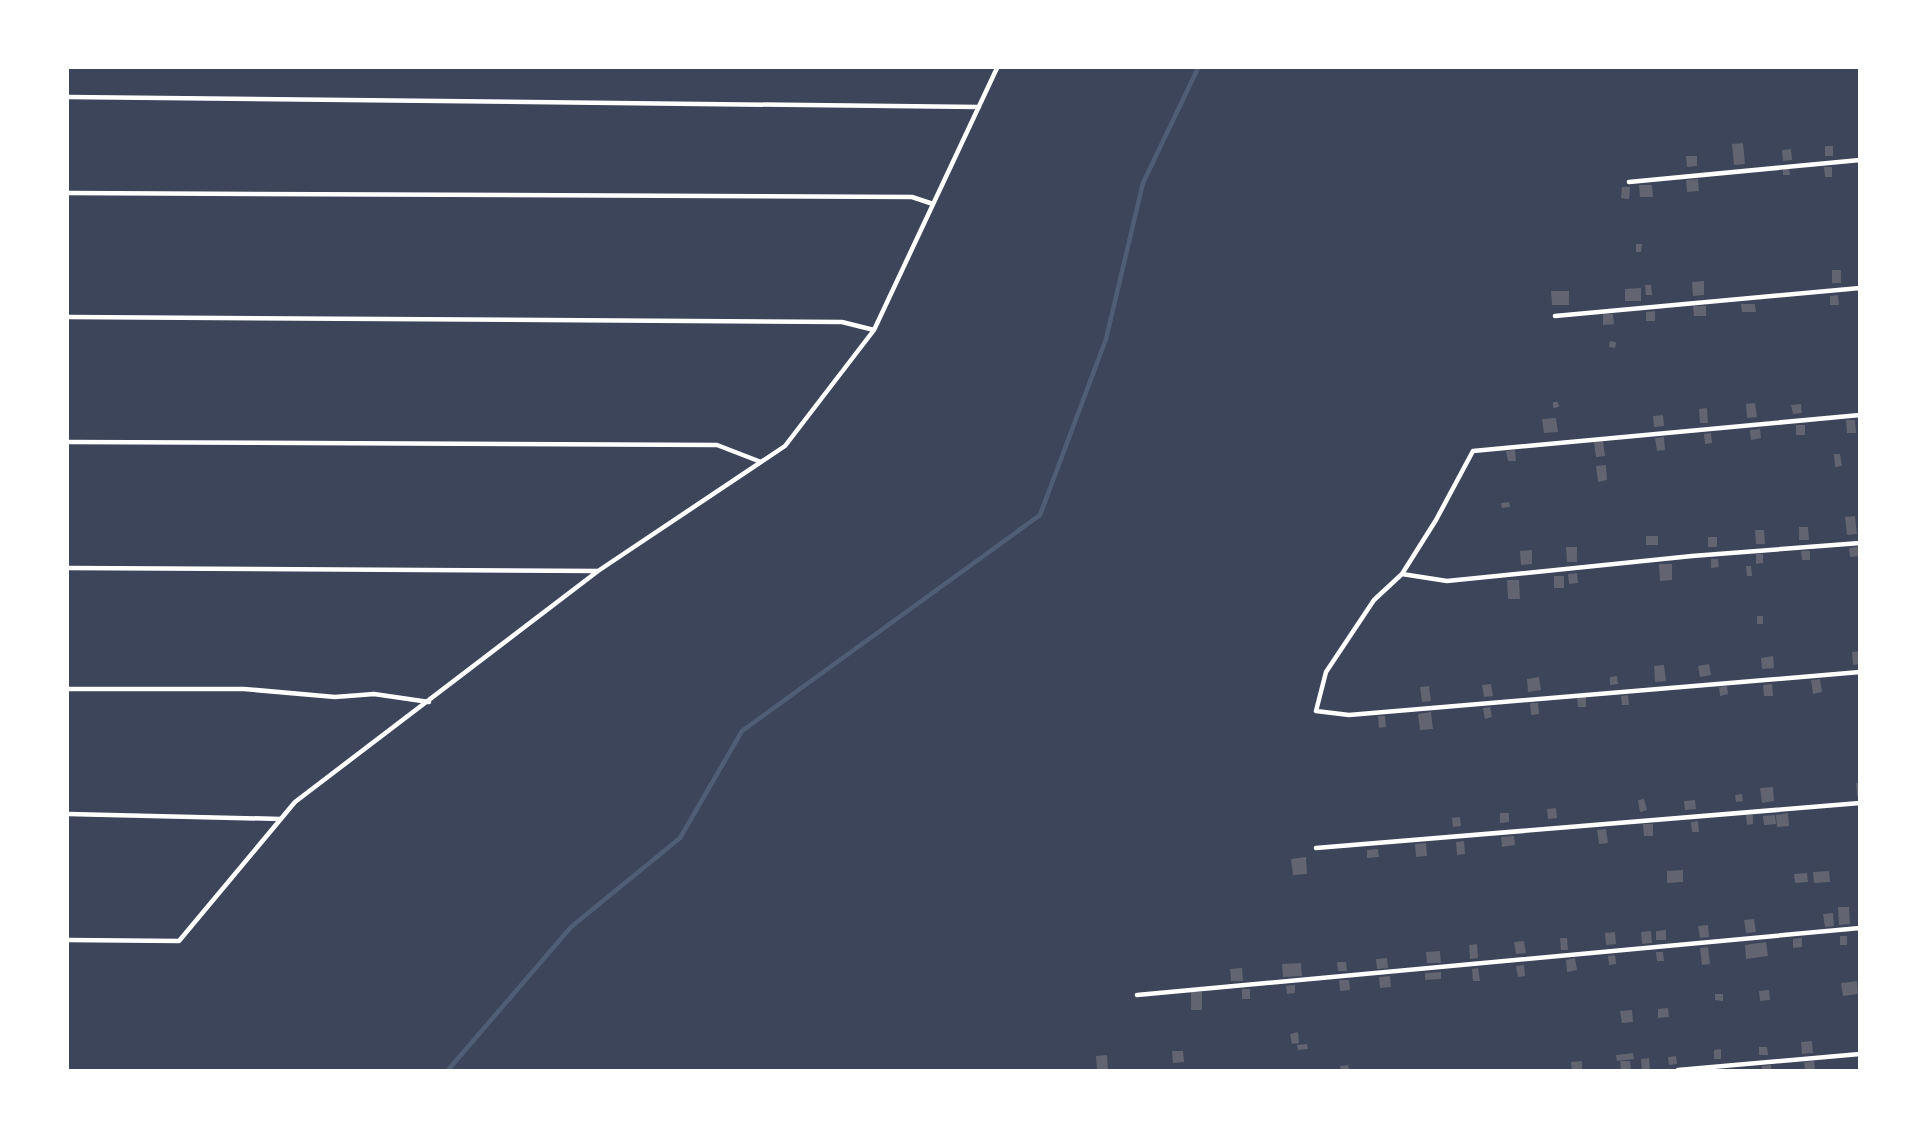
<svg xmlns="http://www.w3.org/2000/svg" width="1927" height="1138" viewBox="0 0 1927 1138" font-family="Lato,sans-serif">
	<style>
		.green { fill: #3c4559 }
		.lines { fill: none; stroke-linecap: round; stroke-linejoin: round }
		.stream { stroke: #4f5d75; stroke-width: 4.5 }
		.building { fill: #626471 }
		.service { stroke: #fff; stroke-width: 4.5 }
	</style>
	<rect width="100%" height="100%" fill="#2d3142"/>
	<path class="green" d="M68,68H1859V1070H68Z"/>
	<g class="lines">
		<path class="stream" d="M448,1070L571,927L680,838L742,731L1040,515L1106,339L1143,183L1198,68"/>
	</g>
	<path class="building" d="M1743,143L1745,164L1734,165L1732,144Z
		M1825,146H1833V156H1825Z
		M1791,149L1792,160L1783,161L1782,150Z
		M1686,156H1697V166L1687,167Z
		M1824,167H1832V177H1825Z
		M1783,169H1789L1790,175H1783Z
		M1698,179L1699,191L1687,192L1686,180Z
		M1639,185H1652L1653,197H1640Z
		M1622,187H1630L1629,199L1621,198Z
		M1636,244H1642L1641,252H1636Z
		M1832,270H1841V283H1832Z
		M1704,281V295L1693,296L1692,282Z
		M1645,285H1651L1652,295H1646Z
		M1641,288V301H1625V289Z
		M1551,291H1569V305H1552Z
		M1838,295L1839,305H1830V296Z
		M1741,304H1755L1756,312H1742Z
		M1693,306H1706V316H1694Z
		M1655,311V321H1646V312Z
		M1603,314H1613L1614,324L1603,325Z
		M1610,341L1616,342L1615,348L1609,347Z
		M1553,402H1558L1559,407L1553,408Z
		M1755,403L1757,417L1747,418L1746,404Z
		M1801,404L1802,413L1793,414L1791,405Z
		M1707,408L1708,423H1700L1699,409Z
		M1663,415L1664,426L1654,427L1653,416Z
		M1556,418L1558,432L1544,433L1542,419Z
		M1846,420H1855L1856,433H1847Z
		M1796,425H1805V435H1796Z
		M1760,429L1761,438L1751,440L1750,430Z
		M1711,433L1712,443L1705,444L1704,434Z
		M1664,437L1665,450L1657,451L1655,438Z
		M1603,441L1605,456L1596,457L1594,442Z
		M1515,450L1516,461H1508L1506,451Z
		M1834,454H1840L1842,466L1835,467Z
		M1606,465L1607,480L1598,482L1596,466Z
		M1509,502L1510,507L1502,508L1501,503Z
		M1855,516L1857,534L1847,535L1845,517Z
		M1799,527H1808L1809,540H1799Z
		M1755,530H1764L1765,544H1756Z
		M1646,536H1658V545H1646Z
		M1708,537H1717V547H1708Z
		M1860,546V556L1850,557L1849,548Z
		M1566,547H1577V562H1567Z
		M1532,550V564L1521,565L1520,551Z
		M1801,551H1810V560H1802Z
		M1756,554H1763V563L1756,564Z
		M1711,559H1718L1719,567L1711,568Z
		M1659,564H1672V580L1660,581Z
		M1746,566H1751L1752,576H1747Z
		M1577,573L1578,583L1569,584L1568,574Z
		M1554,576H1564V588H1554Z
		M1507,580H1519L1520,599H1508Z
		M1757,616H1763V624H1757Z
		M1860,651V664L1853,665L1852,652Z
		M1773,656L1774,668L1762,669L1761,658Z
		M1709,664L1711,675L1700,677L1698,666Z
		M1664,665L1666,681L1655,682L1654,666Z
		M1617,676L1618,684L1610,685V677Z
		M1539,677L1541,690L1528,692L1527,679Z
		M1820,679L1822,692L1813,694L1811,680Z
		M1491,684L1493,696L1484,697L1482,685Z
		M1772,684L1773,696H1764L1763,685Z
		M1429,686L1431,701L1422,702L1420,687Z
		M1727,686L1728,694L1720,696L1719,687Z
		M1628,695L1629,705H1622L1621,696Z
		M1577,697H1586V707H1578Z
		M1530,703H1538L1539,714L1531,715Z
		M1490,707L1492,717L1485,719L1483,708Z
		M1431,712L1433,729L1420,730L1418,714Z
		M1378,716H1385L1386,727L1379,728Z
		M1856,783H1860V796H1857Z
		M1773,787L1774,801L1762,803L1760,788Z
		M1742,794L1743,801L1736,802L1735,795Z
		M1644,799L1647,810L1640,812L1638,800Z
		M1695,800L1696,809L1685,810L1684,801Z
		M1556,808L1557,818L1548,819L1547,809Z
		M1500,813H1509V822L1500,823Z
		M1788,813L1789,826L1777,827L1776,815Z
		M1746,815H1753V824L1747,825Z
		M1775,815L1776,824L1764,825L1763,816Z
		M1460,817L1461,826L1453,827L1452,818Z
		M1698,821L1699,832H1692L1691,822Z
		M1643,824H1653V836H1644Z
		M1606,829L1608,843L1599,844L1597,830Z
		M1514,836L1515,845L1502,847L1501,837Z
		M1464,841L1465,854L1457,855L1456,842Z
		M1426,843L1427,856L1416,857L1415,844Z
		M1378,849L1379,857L1367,858V850Z
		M1306,857L1307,874L1293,875L1291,859Z
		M1683,870V882L1667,883V871Z
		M1829,871L1830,882L1814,883L1813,872Z
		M1807,873L1808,882L1795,883L1794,874Z
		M1838,907H1849L1850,924L1839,925Z
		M1833,913L1834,926L1825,927L1823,914Z
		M1754,919L1756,932L1746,933L1744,920Z
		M1708,925L1709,937L1700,938L1698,926Z
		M1666,930V940H1656V931Z
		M1651,931L1652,943L1642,944L1641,932Z
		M1615,932L1616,944L1606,945L1605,933Z
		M1840,936H1847V945H1840Z
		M1560,938H1567L1568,950H1561Z
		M1802,938V947L1793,948V939Z
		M1524,941L1526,953L1516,954L1514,942Z
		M1766,942L1768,956L1746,959L1745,945Z
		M1477,944L1478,958L1470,959L1469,945Z
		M1708,947L1710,964L1702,965L1700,948Z
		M1440,951L1441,963H1427L1426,952Z
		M1656,952H1663L1664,961H1657Z
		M1615,955L1616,964L1609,965L1608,956Z
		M1387,958L1388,968L1377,969L1376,959Z
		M1575,958L1577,970L1567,972L1566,960Z
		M1337,962H1346L1347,971H1338Z
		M1301,963L1302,976L1283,977L1282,964Z
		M1524,965L1525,976L1518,977L1516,966Z
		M1242,968L1243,981H1231L1230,969Z
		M1478,968L1480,981H1473L1472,969Z
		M1441,972V979L1425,980V973Z
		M1390,976L1391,987L1380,988L1379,977Z
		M1339,980H1349L1350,990L1340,991Z
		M1857,981L1858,994L1843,996L1841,983Z
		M1295,985V993L1287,994L1286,986Z
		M1242,989H1250V999H1242Z
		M1769,990L1770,1000L1760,1001L1759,991Z
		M1191,992H1202V1010H1191Z
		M1715,994H1723V1001L1715,1000Z
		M1668,1008L1669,1017L1658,1018V1009Z
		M1632,1010L1633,1022L1622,1023L1620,1011Z
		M1298,1032L1299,1043L1292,1044L1290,1034Z
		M1812,1041L1813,1053L1802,1054L1801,1042Z
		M1307,1044L1308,1049L1298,1050L1297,1045Z
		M1759,1047H1767L1768,1055H1759Z
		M1721,1049V1059H1714V1050Z
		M1172,1051H1183L1184,1062L1173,1063Z
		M1633,1053L1634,1059L1617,1061L1616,1055Z
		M1107,1055L1108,1070H1097L1096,1056Z
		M1676,1056L1677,1064L1669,1065L1668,1057Z
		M1649,1058L1650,1069L1642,1070L1641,1059Z
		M1582,1061V1070H1572L1571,1062Z
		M1620,1061H1630L1631,1070H1621Z
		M1814,1061L1815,1070H1805L1804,1062Z
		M1348,1065L1349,1070H1341L1340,1066Z
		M1771,1065V1070H1762V1066Z"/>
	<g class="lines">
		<path class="service" d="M68,97L979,107
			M1629,182L1860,160
			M68,193L912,197L933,204
			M1555,316L1860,288
			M68,317L842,322L874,330
			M1860,415L1473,451L1436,520L1402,574L1374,600L1326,672L1316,711L1349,715L1860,672
			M68,442L717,445L761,462
			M68,568L598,571
			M1402,574L1447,581L1692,556L1860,543
			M68,689H244L335,697L374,694L429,702
			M68,814L281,819
			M1316,848L1860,803
			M68,940L179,941L295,802L598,571L785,446L874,330L997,68
			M1137,995L1860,928
			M1678,1070L1860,1054"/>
	</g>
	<rect width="1927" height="1138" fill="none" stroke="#ffffff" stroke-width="138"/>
</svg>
